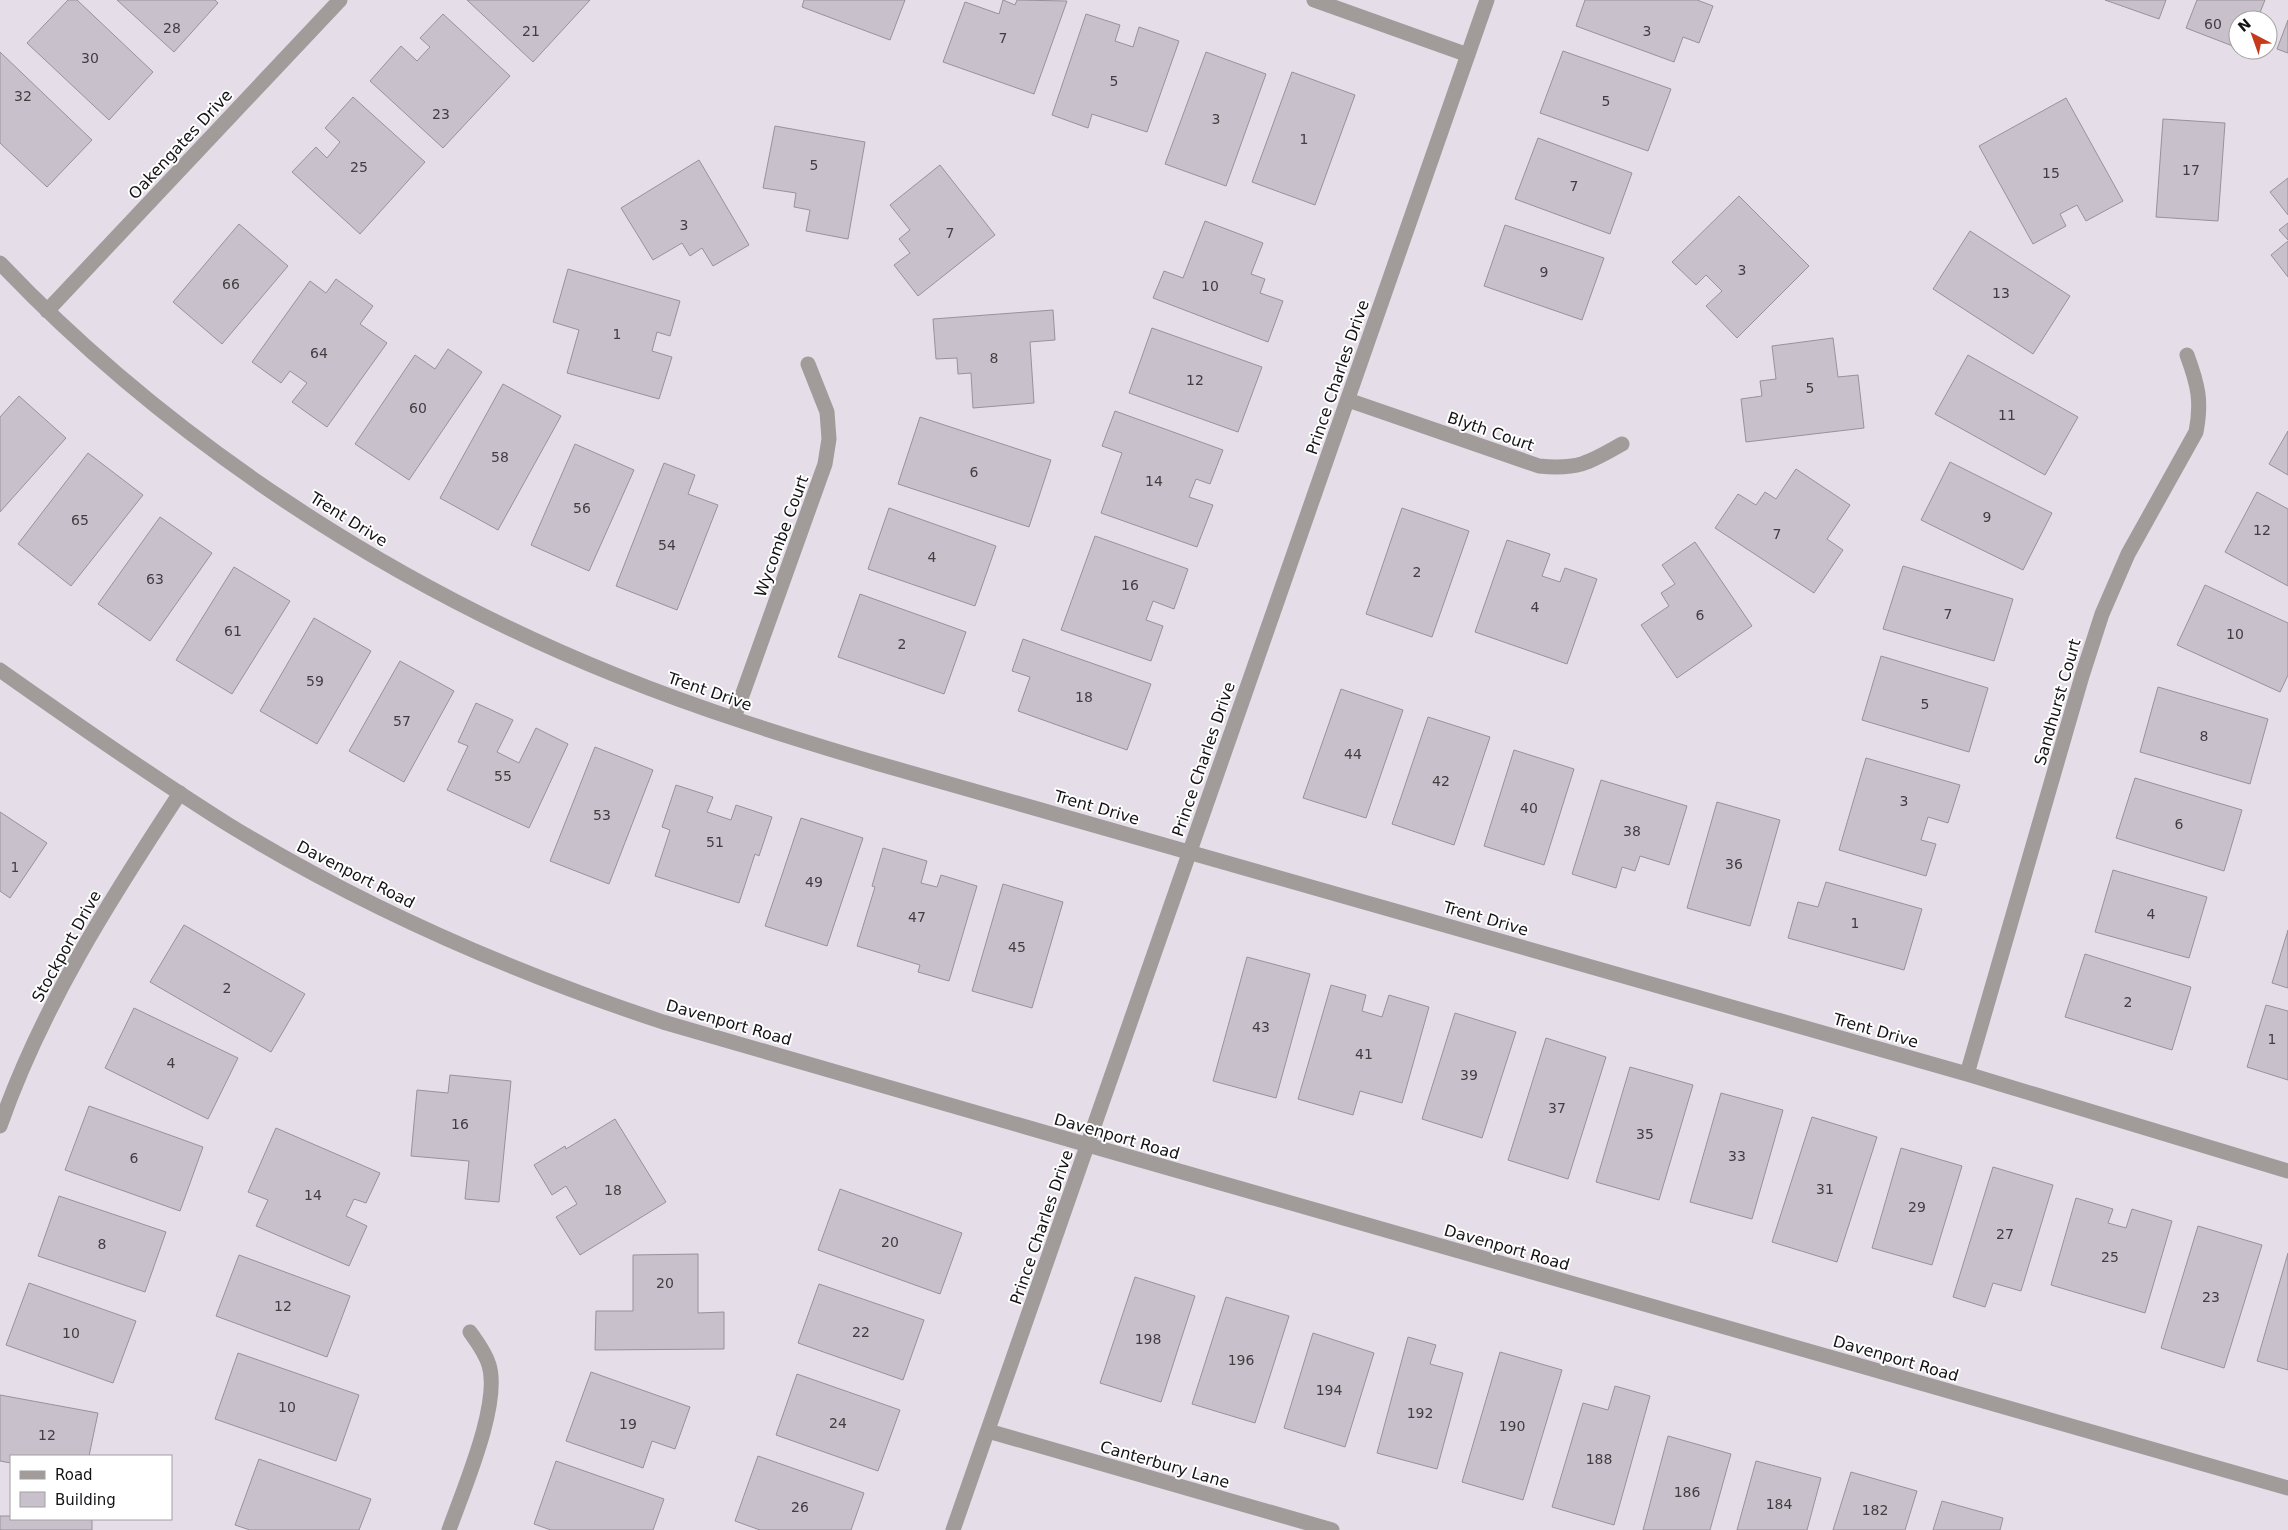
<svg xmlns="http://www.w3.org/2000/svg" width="2288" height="1530" viewBox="0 0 2288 1530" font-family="'DejaVu Sans',sans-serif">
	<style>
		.building { fill: #c8c1cb; stroke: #99919b }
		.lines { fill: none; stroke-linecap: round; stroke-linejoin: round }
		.minor { stroke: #a19b9a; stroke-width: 15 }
		.tertiary { stroke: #a19b9a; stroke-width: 15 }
		.labels { text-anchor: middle; stroke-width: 4; stroke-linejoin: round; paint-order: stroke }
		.number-label { font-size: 14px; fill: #413e42 }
		.street-label { font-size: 16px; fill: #141215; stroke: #fff }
	</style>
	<rect width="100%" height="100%" fill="#e5dde8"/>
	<path class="building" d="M68,0H77L153,72L109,120L27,43Z
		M117,0H215L218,3L174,52Z
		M467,0H590L533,62Z
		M804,0H905L890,40L802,7Z
		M1003,0L1015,5L1017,0L1067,1L1034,94L943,62L965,2L999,14Z
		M1585,0H1697L1713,6L1699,43L1683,37L1674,62L1576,26Z
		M2105,0H2166L2159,19Z
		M2197,0H2265L2257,20H2238V48L2186,28Z
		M443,14L510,76L443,148L370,81L401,46L417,61L430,47L420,38Z
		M1086,14L1120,25L1115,41L1133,47L1139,27L1179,41L1147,132L1092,114L1088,128L1052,115Z
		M2288,20V53L2277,49Z
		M1563,51L1671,89L1648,151L1540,113Z
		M0,52L92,140L47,187L0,143Z
		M1206,52L1266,74L1226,186L1165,164Z
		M1292,72L1355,95L1315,205L1252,182Z
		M353,97L425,162L360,234L292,172L316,147L327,158L340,142L325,128Z
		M2066,98L2123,201L2086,221L2077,205L2060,214L2066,226L2033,244L1979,146Z
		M2163,119L2225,123L2218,221L2156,217Z
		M775,126L865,142L848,239L806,231L810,210L794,207L796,193L763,188Z
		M1538,138L1632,173L1610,234L1515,199Z
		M699,160L749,245L713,266L702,248L690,256L682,243L653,260L621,208Z
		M940,165L995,235L918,296L894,265L910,253L899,239L910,230L890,205Z
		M2288,178V215L2270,192Z
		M1739,196L1809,266L1737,338L1706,306L1722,291L1706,275L1696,285L1672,262Z
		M1205,221L1263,243L1251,274L1265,279L1260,293L1283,301L1268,342L1153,298L1164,271L1183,278Z
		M2288,223V240L2279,230Z
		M239,224L288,266L222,344L173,302Z
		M1505,225L1604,258L1582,320L1484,286Z
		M1970,231L2070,296L2033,354L1933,289Z
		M2288,241V277L2271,255Z
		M568,269L680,301L670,336L657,332L652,351L672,357L659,399L567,373L579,330L553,322Z
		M336,279L373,306L360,324L387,343L327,427L292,402L307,383L290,371L281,383L252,362L310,281L326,293Z
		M1053,310L1055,340L1030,342L1034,403L973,408L971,373L958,374L957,358L936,359L933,319Z
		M1152,328L1262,367L1238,432L1129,393Z
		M1833,338L1838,377L1858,375L1864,428L1746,442L1741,399L1762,396L1760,381L1776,379L1772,346Z
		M448,349L482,372L409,480L355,444L415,355L435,369Z
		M1968,355L2078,417L2045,475L1935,414Z
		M503,384L561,416L498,530L440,498Z
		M19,396L66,438L0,512V417Z
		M1115,411L1223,450L1210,484L1196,479L1189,497L1213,505L1197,547L1101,513L1122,453L1102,446Z
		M920,417L1051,460L1029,527L898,484Z
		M2288,431V475L2269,464Z
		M575,444L634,470L589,571L531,545Z
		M88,453L143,495L71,586L18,544Z
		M1950,462L2052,513L2023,570L1921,520Z
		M664,463L695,475L688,494L718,505L677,610L616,586Z
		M1796,469L1850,505L1827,539L1843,550L1814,593L1715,528L1738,494L1756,505L1765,492L1776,499Z
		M2257,492L2288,509V586L2225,552Z
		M889,508L996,546L975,606L868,569Z
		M1402,508L1469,531L1432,637L1366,614Z
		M160,517L212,553L150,641L98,604Z
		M1095,536L1188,569L1174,609L1153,601L1146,620L1163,626L1151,661L1061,630Z
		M1507,540L1550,554L1542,576L1560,582L1565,568L1597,579L1567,664L1475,632Z
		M1695,542L1752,626L1677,678L1641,625L1669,606L1661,593L1675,584L1662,565Z
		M1903,566L2013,599L1994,661L1883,629Z
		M234,567L290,601L232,694L176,660Z
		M2205,585L2288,623V675L2280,692L2177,645Z
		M860,594L966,632L944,694L838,657Z
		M314,618L371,651L317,744L260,711Z
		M1023,639L1151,684L1127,750L1018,711L1030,677L1012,671Z
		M1881,656L1988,688L1969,752L1862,720Z
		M400,661L454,691L404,782L349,751Z
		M2158,687L2268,719L2250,784L2140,752Z
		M1341,689L1403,710L1366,818L1303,798Z
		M476,703L513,720L497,752L519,763L536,728L568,744L529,828L447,790L468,746L458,742Z
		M1428,717L1490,737L1454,845L1392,824Z
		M595,747L653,770L609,884L550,861Z
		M1514,750L1574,769L1544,865L1484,846Z
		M1866,758L1960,785L1948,823L1928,817L1921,840L1936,844L1926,876L1839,850Z
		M2135,778L2242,810L2224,871L2116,838Z
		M1601,780L1687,806L1669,865L1640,856L1635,871L1622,867L1616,888L1572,874Z
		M676,785L713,797L707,812L731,820L736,805L772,817L759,856L755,854L739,903L655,876L670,830L662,827Z
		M1717,802L1780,820L1750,926L1687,908Z
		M0,812L47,843L10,898L0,891Z
		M801,818L863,838L827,946L765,926Z
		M883,848L927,861L921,883L937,887L941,875L977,886L949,981L918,972L920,965L857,946L875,887L872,886Z
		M2113,870L2207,897L2189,958L2095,932Z
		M1826,882L1922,909L1904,970L1788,938L1798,902L1818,907Z
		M1003,884L1063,902L1032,1008L972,991Z
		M184,925L305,994L271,1052L150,982Z
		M2288,930V988L2272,983Z
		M2085,954L2191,987L2172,1050L2065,1017Z
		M1247,957L1310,974L1276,1098L1213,1081Z
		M1331,985L1366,995L1362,1011L1382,1017L1389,995L1429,1007L1402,1103L1360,1091L1353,1115L1298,1099Z
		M2266,1005L2288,1011V1080L2247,1067Z
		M134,1008L238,1058L208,1119L105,1068Z
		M1455,1013L1516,1032L1482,1138L1422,1119Z
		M1546,1038L1606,1057L1568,1179L1508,1160Z
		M1630,1067L1693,1085L1659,1200L1596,1182Z
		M450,1075L511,1081L499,1202L465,1199L469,1161L411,1156L417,1090L448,1093Z
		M1721,1093L1783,1110L1752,1219L1690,1202Z
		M89,1106L203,1147L180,1211L65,1170Z
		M1812,1117L1877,1137L1837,1262L1772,1242Z
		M615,1119L666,1202L580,1255L556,1217L577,1204L566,1186L552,1195L534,1165L565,1146L566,1149Z
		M276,1128L380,1173L366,1203L354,1199L346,1216L367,1226L349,1266L256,1226L268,1200L248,1192Z
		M1901,1148L1962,1166L1932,1265L1872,1248Z
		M1993,1167L2053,1185L2021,1291L1993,1283L1985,1307L1953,1297Z
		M840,1189L962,1233L940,1294L818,1250Z
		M59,1196L166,1232L145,1292L38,1256Z
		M2076,1198L2113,1209L2108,1223L2126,1228L2132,1209L2172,1221L2145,1313L2051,1285Z
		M2198,1226L2262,1245L2224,1368L2161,1348Z
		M2288,1253V1370L2257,1361Z
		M698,1254V1313L724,1312V1349L595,1350L596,1311H633V1255Z
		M239,1255L350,1296L327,1357L216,1316Z
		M1135,1277L1195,1296L1161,1402L1100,1383Z
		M29,1283L136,1321L113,1383L6,1345Z
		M819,1284L924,1320L903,1380L798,1343Z
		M1226,1297L1289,1316L1255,1423L1192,1404Z
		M1313,1333L1374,1353L1345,1447L1284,1428Z
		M1408,1337L1436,1345L1430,1364L1463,1373L1437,1469L1377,1453Z
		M1500,1352L1562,1370L1523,1500L1462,1482Z
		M238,1353L359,1395L336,1461L215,1419Z
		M591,1372L690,1407L675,1449L652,1441L643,1468L566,1441Z
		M797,1374L900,1410L878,1471L776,1435Z
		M1615,1386L1650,1396L1614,1525L1552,1507L1583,1403L1608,1410Z
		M0,1395L98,1413L89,1456H11V1463L0,1461Z
		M1668,1436L1731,1454L1710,1530H1643Z
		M758,1456L864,1493L851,1530H760L735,1521Z
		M259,1459L371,1499L359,1530H250L235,1525Z
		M556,1461L664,1499L653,1530H551L534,1524Z
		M1756,1461L1821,1478L1807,1530H1737Z
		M1851,1472L1917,1491L1905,1530H1833Z
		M1942,1501L2003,1518L2000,1530H1933Z
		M0,1516H11V1519H92V1530H0Z"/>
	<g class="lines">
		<path class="minor" d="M1314,0L1468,55
			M0,263C169,441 391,585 618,676C702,710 789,737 876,763L1967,1074L2288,1171
			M47,311L340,0
			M1348,400L1539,466C1578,470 1589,463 1622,444
			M734,718L825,464L829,439L827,412L808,364
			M1967,1074L2082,676L2102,614L2128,554L2196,432C2202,401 2198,385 2187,355
			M0,1126C42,1006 111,898 180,793
			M988,1431L1332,1530
			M449,1530C463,1490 501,1404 489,1365C485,1352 477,1342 470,1332
			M953,1530L1487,0"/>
		<path class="tertiary" d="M0,670C75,723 151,776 229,825C365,908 512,972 663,1022L1088,1145L2288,1488"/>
	</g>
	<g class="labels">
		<g class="number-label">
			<text x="2213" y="29">60</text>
			<text x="172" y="33">28</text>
			<text x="531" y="36">21</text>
			<text x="1647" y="36">3</text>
			<text x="1003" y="43">7</text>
			<text x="90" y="63">30</text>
			<text x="1114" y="86">5</text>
			<text x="23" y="101">32</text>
			<text x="1606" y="106">5</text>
			<text x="441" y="119">23</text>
			<text x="1216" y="124">3</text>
			<text x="1304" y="144">1</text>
			<text x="814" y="170">5</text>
			<text x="359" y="172">25</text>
			<text x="2191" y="175">17</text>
			<text x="2051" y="178">15</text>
			<text x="1574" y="191">7</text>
			<text x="684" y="230">3</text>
			<text x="950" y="238">7</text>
			<text x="1742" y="275">3</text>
			<text x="1544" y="277">9</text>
			<text x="231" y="289">66</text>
			<text x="1210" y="291">10</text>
			<text x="2001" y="298">13</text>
			<text x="617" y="339">1</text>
			<text x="319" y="358">64</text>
			<text x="994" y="363">8</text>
			<text x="1195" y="385">12</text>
			<text x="1810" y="393">5</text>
			<text x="418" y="413">60</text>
			<text x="2007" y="420">11</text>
			<text x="500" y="462">58</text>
			<text x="974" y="477">6</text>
			<text x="1154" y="486">14</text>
			<text x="582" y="513">56</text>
			<text x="1987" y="522">9</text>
			<text x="80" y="525">65</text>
			<text x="2262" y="535">12</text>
			<text x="1777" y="539">7</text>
			<text x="667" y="550">54</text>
			<text x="932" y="562">4</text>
			<text x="1417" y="577">2</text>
			<text x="155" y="584">63</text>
			<text x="1130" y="590">16</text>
			<text x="1535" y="612">4</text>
			<text x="1948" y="619">7</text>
			<text x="1700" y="620">6</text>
			<text x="233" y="636">61</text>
			<text x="2235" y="639">10</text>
			<text x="902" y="649">2</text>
			<text x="315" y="686">59</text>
			<text x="1084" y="702">18</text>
			<text x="1925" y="709">5</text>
			<text x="402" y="726">57</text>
			<text x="2204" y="741">8</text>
			<text x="1353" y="759">44</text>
			<text x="503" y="781">55</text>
			<text x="1441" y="786">42</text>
			<text x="1904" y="806">3</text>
			<text x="1529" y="813">40</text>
			<text x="602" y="820">53</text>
			<text x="2179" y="829">6</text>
			<text x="1632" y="836">38</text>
			<text x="715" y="847">51</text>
			<text x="1734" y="869">36</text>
			<text x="15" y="872">1</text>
			<text x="814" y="887">49</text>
			<text x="2151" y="919">4</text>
			<text x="917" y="922">47</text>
			<text x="1855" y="928">1</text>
			<text x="1017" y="952">45</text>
			<text x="227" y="993">2</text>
			<text x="2128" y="1007">2</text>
			<text x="1261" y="1032">43</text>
			<text x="2272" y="1044">1</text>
			<text x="1364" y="1059">41</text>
			<text x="171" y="1068">4</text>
			<text x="1469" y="1080">39</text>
			<text x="1557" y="1113">37</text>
			<text x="460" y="1129">16</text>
			<text x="1645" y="1139">35</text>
			<text x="1737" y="1161">33</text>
			<text x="134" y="1163">6</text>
			<text x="1825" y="1194">31</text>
			<text x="613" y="1195">18</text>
			<text x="313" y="1200">14</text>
			<text x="1917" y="1212">29</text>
			<text x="2005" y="1239">27</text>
			<text x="890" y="1247">20</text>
			<text x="102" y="1249">8</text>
			<text x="2110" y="1262">25</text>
			<text x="665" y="1288">20</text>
			<text x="2211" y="1302">23</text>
			<text x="283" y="1311">12</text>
			<text x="861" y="1337">22</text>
			<text x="71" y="1338">10</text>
			<text x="1148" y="1344">198</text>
			<text x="1241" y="1365">196</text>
			<text x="1329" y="1395">194</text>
			<text x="287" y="1412">10</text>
			<text x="1420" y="1418">192</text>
			<text x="838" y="1428">24</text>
			<text x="628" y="1429">19</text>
			<text x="1512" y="1431">190</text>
			<text x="47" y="1440">12</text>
			<text x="1599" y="1464">188</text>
			<text x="1687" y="1497">186</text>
			<text x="1779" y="1509">184</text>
			<text x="800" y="1512">26</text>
			<text x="1875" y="1515">182</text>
		</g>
		<g class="street-label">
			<text transform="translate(180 144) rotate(-47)" y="6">Oakengates Drive</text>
			<text transform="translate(1337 377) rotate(-71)" y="6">Prince Charles Drive</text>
			<text transform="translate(1491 431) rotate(19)" y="6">Blyth Court</text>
			<text transform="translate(349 519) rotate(32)" y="6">Trent Drive</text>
			<text transform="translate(781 536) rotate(-70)" y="6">Wycombe Court</text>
			<text transform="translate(710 691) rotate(19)" y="6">Trent Drive</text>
			<text transform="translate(2057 702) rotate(-74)" y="6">Sandhurst Court</text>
			<text transform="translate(1203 759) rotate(-71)" y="6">Prince Charles Drive</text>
			<text transform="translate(1097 807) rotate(16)" y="6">Trent Drive</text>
			<text transform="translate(356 874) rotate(27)" y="6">Davenport Road</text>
			<text transform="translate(1486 918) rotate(16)" y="6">Trent Drive</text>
			<text transform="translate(66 946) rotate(-61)" y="6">Stockport Drive</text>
			<text transform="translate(729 1022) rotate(16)" y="6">Davenport Road</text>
			<text transform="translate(1876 1030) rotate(16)" y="6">Trent Drive</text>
			<text transform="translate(1117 1136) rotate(16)" y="6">Davenport Road</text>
			<text transform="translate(1041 1227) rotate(-71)" y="6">Prince Charles Drive</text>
			<text transform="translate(1507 1247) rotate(16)" y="6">Davenport Road</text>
			<text transform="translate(1896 1358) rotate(16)" y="6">Davenport Road</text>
			<text transform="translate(1165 1464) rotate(16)" y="6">Canterbury Lane</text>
		</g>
	</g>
	<rect x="10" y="1455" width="162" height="65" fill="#ffffff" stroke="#a1a0a1"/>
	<rect x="20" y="1471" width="25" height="8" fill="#a19b9a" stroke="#a1a0a1"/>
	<text x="55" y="1480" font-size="15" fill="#141215">Road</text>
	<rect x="20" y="1492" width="25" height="15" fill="#c8c1cb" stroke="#a1a0a1"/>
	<text x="55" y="1505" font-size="15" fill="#141215">Building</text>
	<g transform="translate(2253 35) rotate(319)"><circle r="24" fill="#ffffff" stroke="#a1a0a1"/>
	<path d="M0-4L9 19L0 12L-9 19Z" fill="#c53a1b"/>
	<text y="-8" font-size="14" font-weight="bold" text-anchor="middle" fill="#141215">N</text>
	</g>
</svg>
